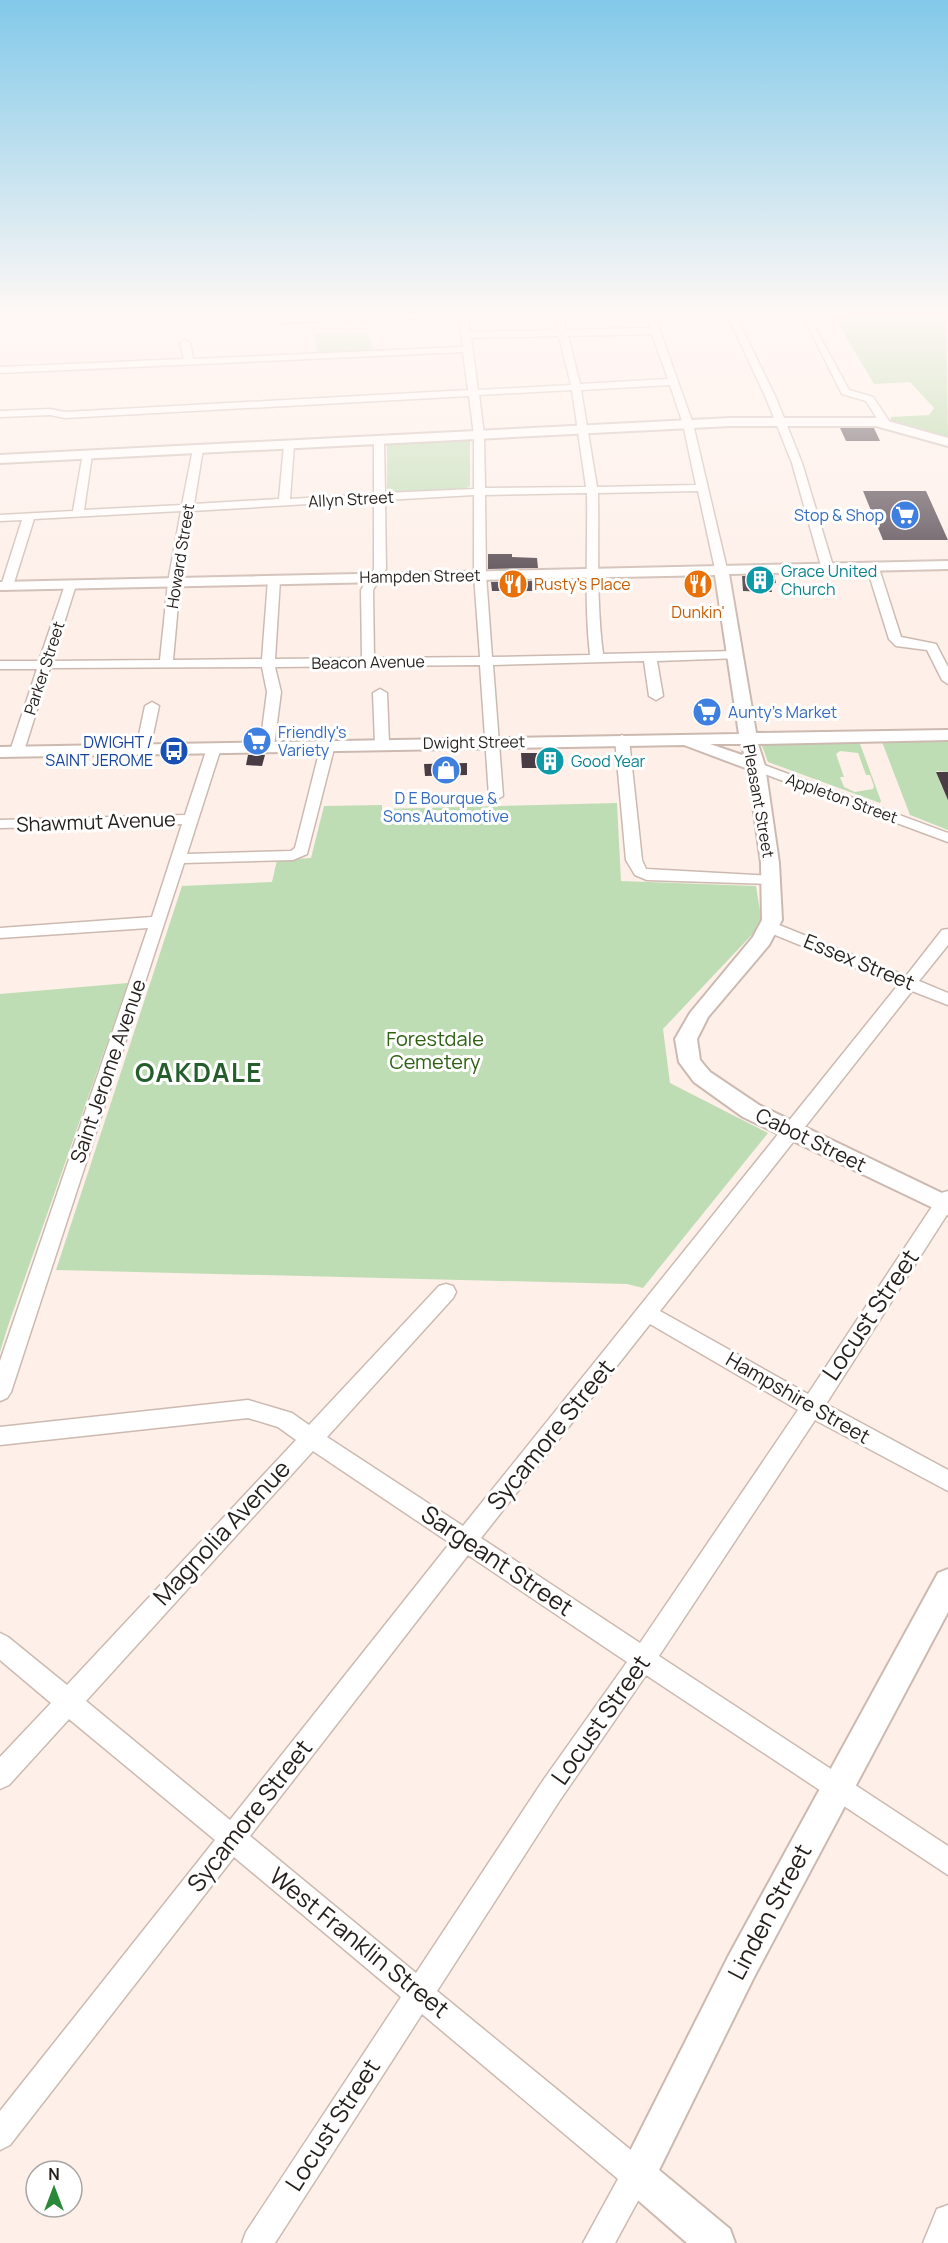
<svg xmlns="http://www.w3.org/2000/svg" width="948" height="2243" viewBox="0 0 948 2243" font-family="Manrope,sans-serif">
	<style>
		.green { fill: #bfddb4; fill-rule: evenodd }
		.forest { fill: #a8d298 }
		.building { fill: #493c45 }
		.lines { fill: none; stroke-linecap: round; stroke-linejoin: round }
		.minor-casing { stroke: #ccbab1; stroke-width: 3 }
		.major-casing { stroke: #ccbab1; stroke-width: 4 }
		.minor { fill: #fff; fill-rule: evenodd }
		.major { fill: #fff; fill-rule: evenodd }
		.labels { text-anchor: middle; stroke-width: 6; stroke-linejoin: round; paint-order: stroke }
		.far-street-label { font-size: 16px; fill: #251f1c; stroke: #fff }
		.far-shop-label { font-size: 16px; fill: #366cbe; stroke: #fff; text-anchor: start }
		.far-culture-label { font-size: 16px; fill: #0d838f; stroke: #fff; text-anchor: start }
		.far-food-label { font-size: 16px; fill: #c56008; stroke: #fff; text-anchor: start }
		.far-transit-label { font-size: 16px; fill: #164399; stroke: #fff; text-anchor: end }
		.street-label { font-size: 20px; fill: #251f1c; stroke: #fff }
		.park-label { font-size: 20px; fill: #2e6012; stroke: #fff }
		.near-street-label { font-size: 24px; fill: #251f1c; stroke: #fff }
		.district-label { font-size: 26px; font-weight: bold; letter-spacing: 1.5px; fill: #255e2c; stroke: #fff }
	</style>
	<rect width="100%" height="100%" fill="#feefe8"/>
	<path class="green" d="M368,332L373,351L318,353L314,334Z
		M470,439V486L465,489L387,492V443Z
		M948,740V772L936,771L942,787H948V830L910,815L882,742Z
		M859,741L881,801L880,803L768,762L761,743ZM840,751L858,753L866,775H870L874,786L873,789L855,792L844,787L840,777H844L836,754Z
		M617,803L621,881L756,886L762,924L663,1029L670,1083L768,1133L643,1288L627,1284L56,1270L182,886L272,882L277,860L311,858L324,806L382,805V809Z
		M128,983L8,1326L0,1352V994Z"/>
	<path class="forest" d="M828,314H946L948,437L891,420V417L929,415L934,408L910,382L874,384L836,320Z"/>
	<path class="building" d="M840,428H874L880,441H846Z
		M863,491H926L948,540H883Z
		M488,554H512V557L537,558L538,568L488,569Z
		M774,575L776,583L770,584L772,592L743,591L742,576Z
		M685,579L709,580L710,590L686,589Z
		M535,581L536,591H492L491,582Z
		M697,705L715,706L717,719H698Z
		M521,753H542L544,768H522Z
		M248,755H265L262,766L246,765Z
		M467,763V775L425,776L424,764Z
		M936,772H948V800Z"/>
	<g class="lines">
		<g class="minor-casing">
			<path id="minor" d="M372,314H450L446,317L279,323L275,320L279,317Z
				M459,314H467L470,332L558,330L554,314H562L566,330L650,328L646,314H654L693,424L727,569L721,573L715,569L698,491L598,493C599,547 596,601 603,654L736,651L742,655L740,658L657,661L663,696L656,700L649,696L644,661L493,665L503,796L496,800L489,796L480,665L275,667L281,692L274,746L267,750L260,746L267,692L262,667L50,668L24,751L17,755L12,754L10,751L37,669H0V661H39L66,582L76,585L52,661L160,660L168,582L181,511L34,519L13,586L7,590L1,586L22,520L0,521V515L73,511L83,453L92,455L84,510L182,505L193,449L198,446L203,449L194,504L279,499L284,445L289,442L294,445L290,499L374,494V440L379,437L384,440L385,493L474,489V435L469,396L65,418L50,415L0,417V411L50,409L65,412L468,390L463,352L0,373V367L184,359L180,343L185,340L190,343L193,359L463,347ZM652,334L668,379L580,384L568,336ZM559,336L571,385L478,390L471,338ZM670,385L683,424L696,485L597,487L581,390ZM572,390L586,487L485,488L484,435L479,395ZM587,493C588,547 584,601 590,655L492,657L486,575L485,495ZM474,495V575L480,657L374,658L373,590L386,569L385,500ZM374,500V569L361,590L362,658L275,659L280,580L274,576L268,580L262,659L173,660L180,582L192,511Z
				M727,314H735L776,398L802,463L833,566L831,568L821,566L792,463L766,398Z
				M807,324L814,326L849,390L873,397L891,424L890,426H882L866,401L842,394Z
				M868,563L878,565L901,637L936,644L948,667V684L942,680L927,650L896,646L889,639L866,565Z
				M380,689L387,693L389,744L382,748L375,744L373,693Z
				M152,702L159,706L150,749L143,753L136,749L145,706Z
				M622,735L629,739L642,860L646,869L771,876L776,878L779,881L776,884L647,880L635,875L626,860L615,739Z
				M328,741L335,745L307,854L293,860L184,863L11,1392L7,1398L0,1401V1361L148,928L0,938V928L152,917L182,824L0,828V820L185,815L207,748L214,744L221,748L187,854L291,851L295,848L321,745Z
				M756,762L948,833V842L751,769L749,766Z
				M769,921L906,976L942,930L948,929V945L919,981L948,993V1005L912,991L660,1311L808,1394L941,1193L948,1191V1213L826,1404L948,1470V1491L815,1420L659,1656L948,1846V1875L646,1675L560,1800L437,1991L648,2164L652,2175L615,2243H583L618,2179L422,2014L275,2243H242L246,2232L401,1997L234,1857L10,2145L0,2150V2111L215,1840L69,1719L9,1785L0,1789V1757L51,1703L0,1660V1633L8,1637L67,1685L296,1440L278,1427L248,1418L0,1445V1427L248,1400L292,1413L309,1425L439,1286L446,1284L453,1286L456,1292L453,1298L327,1437L463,1526L898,985L763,930L761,926ZM650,1324L798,1410L640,1643L481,1538ZM313,1451L450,1543L230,1820L86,1701ZM468,1555L627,1662L542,1782L416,1973L250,1836Z
				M948,2205V2243H923L937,2209Z"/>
		</g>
		<g class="major-casing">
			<path id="major" d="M0,314H7L4,319L0,320Z
				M731,418H877L948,438V446L876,426H731L0,463V455Z
				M948,561V569L729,574L756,733L948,730V740L758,744L765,766L779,863L782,920L769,945L708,1017L697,1039L700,1060L710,1072L759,1105L948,1196V1215L743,1117L694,1082L679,1062L675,1039L690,1013L753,937L762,920L761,863L748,769L684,745L0,757V747L739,734L715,575L0,590V582ZM710,744H741L745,756Z
				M948,1569V1612L753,1979L659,2170L730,2229L735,2243H687L624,2188L618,2175L729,1955L938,1573Z"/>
		</g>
		<use href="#minor" class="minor"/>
		<use href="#major" class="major"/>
	</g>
	<linearGradient id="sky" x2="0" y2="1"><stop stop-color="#82c9e9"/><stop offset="0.5" stop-color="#fff8f5"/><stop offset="1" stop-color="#fff8f5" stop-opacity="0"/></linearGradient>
	<rect width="948" height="628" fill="url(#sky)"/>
	<defs>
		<g id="supermarket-disc" transform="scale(1.5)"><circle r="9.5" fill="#3f7fe0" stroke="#fff"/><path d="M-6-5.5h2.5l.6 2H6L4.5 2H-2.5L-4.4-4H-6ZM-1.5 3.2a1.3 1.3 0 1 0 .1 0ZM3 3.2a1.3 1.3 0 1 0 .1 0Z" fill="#fff"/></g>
		<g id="building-disc" transform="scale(1.5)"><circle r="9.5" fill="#0f9aa8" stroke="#fff"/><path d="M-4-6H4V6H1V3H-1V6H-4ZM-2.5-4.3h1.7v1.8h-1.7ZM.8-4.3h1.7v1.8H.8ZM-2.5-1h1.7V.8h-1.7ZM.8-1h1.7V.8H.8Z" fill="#fff"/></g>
		<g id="restaurant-disc" transform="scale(1.5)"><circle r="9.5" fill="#e8710a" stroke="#fff"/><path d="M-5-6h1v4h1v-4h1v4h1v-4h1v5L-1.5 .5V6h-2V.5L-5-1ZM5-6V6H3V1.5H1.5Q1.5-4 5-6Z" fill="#fff"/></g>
		<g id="bus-disc" transform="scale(1.5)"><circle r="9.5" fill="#1a4fb4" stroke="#fff"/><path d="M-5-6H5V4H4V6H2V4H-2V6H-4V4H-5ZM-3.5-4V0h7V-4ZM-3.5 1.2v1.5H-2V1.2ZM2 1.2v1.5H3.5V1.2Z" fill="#fff"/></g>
		<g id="shop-disc" transform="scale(1.5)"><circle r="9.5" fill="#3f7fe0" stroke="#fff"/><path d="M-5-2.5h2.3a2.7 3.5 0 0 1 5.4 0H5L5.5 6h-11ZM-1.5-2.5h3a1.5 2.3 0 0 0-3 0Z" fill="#fff"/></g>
	</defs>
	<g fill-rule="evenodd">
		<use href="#supermarket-disc" x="905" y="515"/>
		<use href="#building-disc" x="760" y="580"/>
		<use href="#restaurant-disc" x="513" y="584"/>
		<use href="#restaurant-disc" x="698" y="584"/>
		<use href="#supermarket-disc" x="707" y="712"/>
		<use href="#supermarket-disc" x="257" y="741"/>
		<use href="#bus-disc" x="174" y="751"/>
		<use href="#building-disc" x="550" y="761"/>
		<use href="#shop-disc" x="446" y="770"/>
	</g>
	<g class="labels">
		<g class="far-street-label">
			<text transform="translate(351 499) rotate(-3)" y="6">Allyn Street</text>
			<text transform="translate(180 556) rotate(-81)" y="6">Howard Street</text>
			<text transform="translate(420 576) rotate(-1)" y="6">Hampden Street</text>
			<text transform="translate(368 662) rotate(-1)" y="6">Beacon Avenue</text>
			<text transform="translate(44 668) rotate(-72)" y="6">Parker Street</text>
			<text transform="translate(474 742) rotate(-1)" y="6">Dwight Street</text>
			<text transform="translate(842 798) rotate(20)" y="6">Appleton Street</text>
			<text transform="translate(759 801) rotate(80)" y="6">Pleasant Street</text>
		</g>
		<g class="far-shop-label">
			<text x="884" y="521" text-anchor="end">Stop &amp; Shop</text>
			<text x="728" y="718">Aunty's Market</text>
			<text x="278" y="738">Friendly's<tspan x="278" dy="18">Variety</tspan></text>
			<text x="446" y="804" text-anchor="middle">D E Bourque &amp;<tspan x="446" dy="18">Sons Automotive</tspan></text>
		</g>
		<g class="far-culture-label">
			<text x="781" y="577">Grace United<tspan x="781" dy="18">Church</tspan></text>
			<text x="571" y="767">Good Year</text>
		</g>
		<g class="far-food-label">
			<text x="534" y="590">Rusty's Place</text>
			<text x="698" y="618" text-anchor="middle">Dunkin'</text>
		</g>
		<g class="far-transit-label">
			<text x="153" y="748">DWIGHT /<tspan x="153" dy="18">SAINT JEROME</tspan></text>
		</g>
		<g class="street-label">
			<text transform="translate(96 822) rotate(-2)" y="7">Shawmut Avenue</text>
			<text transform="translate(859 962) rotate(22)" y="7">Essex Street</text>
			<text transform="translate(108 1071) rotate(-71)" y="7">Saint Jerome Avenue</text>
			<text transform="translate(811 1140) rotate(26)" y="7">Cabot Street</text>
			<text transform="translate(798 1398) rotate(30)" y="7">Hampshire Street</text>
		</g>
		<g class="park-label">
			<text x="435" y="1046">Forestdale<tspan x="435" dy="23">Cemetery</tspan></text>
		</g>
		<g class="near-street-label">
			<text transform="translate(871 1315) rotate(-56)" y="8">Locust Street</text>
			<text transform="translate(551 1435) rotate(-51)" y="8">Sycamore Street</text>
			<text transform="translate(222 1533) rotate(-47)" y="8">Magnolia Avenue</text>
			<text transform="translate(497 1561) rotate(34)" y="8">Sargeant Street</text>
			<text transform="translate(601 1720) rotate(-55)" y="8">Locust Street</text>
			<text transform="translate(250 1816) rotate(-52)" y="8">Sycamore Street</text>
			<text transform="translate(770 1912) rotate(-62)" y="8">Linden Street</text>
			<text transform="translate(359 1943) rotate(39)" y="8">West Franklin Street</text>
			<text transform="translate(333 2125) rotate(-57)" y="8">Locust Street</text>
		</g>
		<g class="district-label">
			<text x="199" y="1082">OAKDALE</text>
		</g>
	</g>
	<g transform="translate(54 2189)"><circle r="28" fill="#ffffff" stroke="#a8a5a4" stroke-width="1.5"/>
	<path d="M0-4.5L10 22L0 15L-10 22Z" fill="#2a8839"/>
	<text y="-9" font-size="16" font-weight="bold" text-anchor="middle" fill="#251f1c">N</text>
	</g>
</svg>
